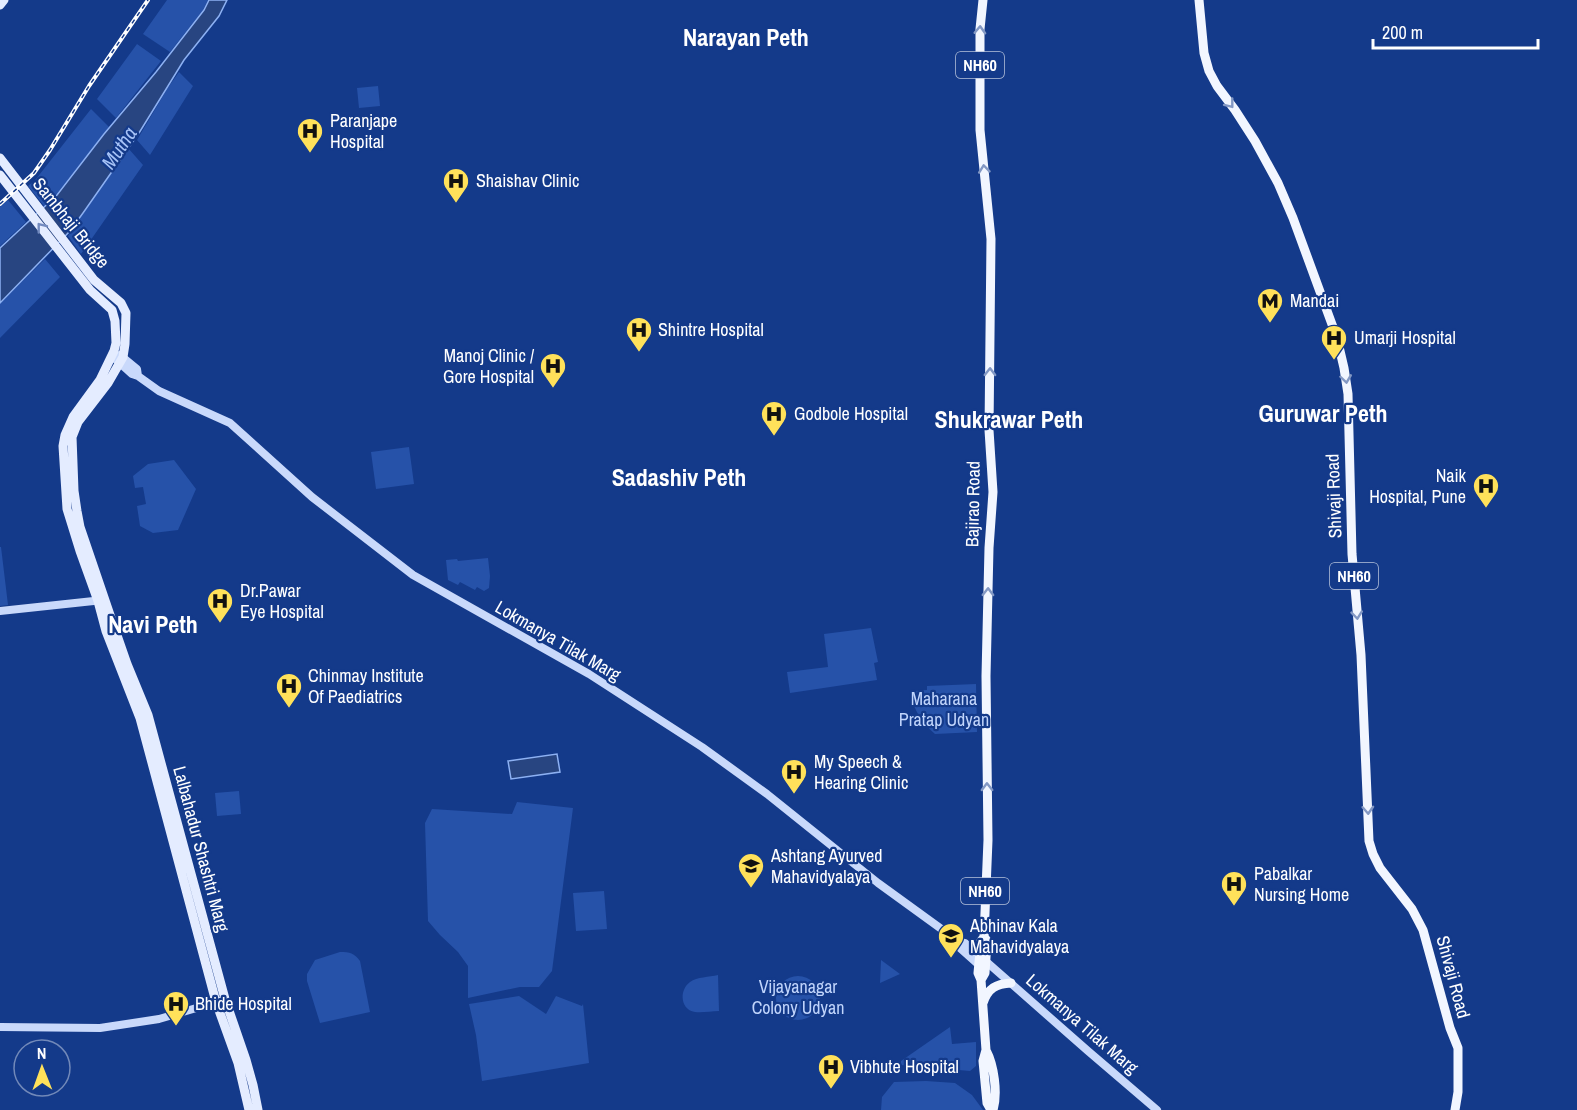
<svg xmlns="http://www.w3.org/2000/svg" width="1577" height="1110" viewBox="0 0 1577 1110" font-family="'Archivo Narrow',sans-serif">
	<style>
		.green { fill: #2652a9 }
		.water { fill: #284581; stroke: #8db1f3; stroke-width: 1.5 }
		.lines { fill: none; stroke-linecap: round; stroke-linejoin: round }
		.secondary { stroke: #c9d9fb; stroke-width: 8 }
		.primary { stroke: #e4ecff; stroke-width: 9 }
		.trunk { stroke: #f2f6ff; stroke-width: 9 }
		.rail-casing { stroke: #fff; stroke-width: 4 }
		.rail { stroke: #143a8a; stroke-width: 1.5; stroke-dasharray: 4.5; stroke-linecap: butt }
		.oneway { stroke: #8398c4 }
		.oneway2 { stroke: #728abf }
		.labels { text-anchor: middle; stroke-width: 4.5; stroke-linejoin: round; paint-order: stroke }
		.shield { fill: #143a8a; stroke: #b8c4dc; stroke-width: 1.5 }
		.shield-label { font-size: 16px; font-weight: bold; fill: #fff }
		.poi-label { font-size: 18px; fill: #fff; stroke: #143a8a; text-anchor: start }
		.street-label { font-size: 18px; fill: #fff; stroke: #143a8a }
		.park-label { font-size: 18px; fill: #c1d5fc; stroke: #143a8a }
		.water-label { font-size: 20px; font-style: italic; fill: #a7c3f7; stroke: #143a8a }
		.district-label { font-size: 24px; font-weight: bold; fill: #fff; stroke: #143a8a }
	</style>
	<rect width="100%" height="100%" fill="#143a8a"/>
	<path class="green" d="M167,0H208L203,10L170,52L143,34Z
		M137,44L161,61L116,118L97,99Z
		M179,72L193,86L150,155L137,140L167,89Z
		M378,86L380,106L359,108L357,88Z
		M91,109L109,127L56,195L44,206L28,186L36,179Z
		M128,148L143,165L81,254L68,236Z
		M8,200L26,222L0,246V206Z
		M45,259L60,277L0,338V303Z
		M409,447L414,484L376,489L371,452Z
		M174,460L196,489L178,530L153,533L140,526L137,506L146,504L143,487L135,488L133,476L148,464Z
		M0,547H1L8,605L0,606Z
		M488,558L490,576L489,588L484,591L477,587L475,590L460,582L458,585L448,580L446,560L457,559L458,561Z
		M871,628L878,662L874,663L877,680L790,693L787,672L828,667L824,634Z
		M976,684L977,732L935,734C921,722 915,711 910,694H914L915,691L927,690V686Z
		M239,791L241,814L217,816L215,793Z
		M517,802L573,808L552,971L539,987H520L468,998V966L458,952L440,935L428,921L425,823L432,809L512,814Z
		M604,891L607,929L576,931L573,893Z
		M340,952C350,952 354,953 360,961L370,1012L320,1023L307,981V974L315,960Z
		M881,960L900,974L880,983Z
		M718,975L719,1011C711,1011 702,1013 695,1012C680,1010 679,990 690,982C697,977 709,977 718,975Z
		M776 998a22 22 0 1 1 44 0a22 22 0 1 1-44 0Z
		M519,996L546,1014L556,996L582,1006L583,1004L589,1063L482,1081L476,1035L469,1004Z
		M950,1027L952,1044L976,1042V1066L970,1071L901,1065V1061Z
		M926,1081L955,1083L972,1095L983,1110H881L882,1097L894,1082Z"/>
	<path class="water" d="M209,0H227L219,16L184,60L139,133L83,213L70,231L0,303V248L57,195L104,134L156,72L204,10Z
		M557,754L560,772L511,779L508,761Z"/>
	<g class="lines">
		<path class="secondary" d="M120,355L137,369L138,376
			M112,356L132,374L138,376L159,391L230,423L312,497L413,575L589,674L702,747L767,794L878,883L958,941L965,943L1088,1051L1157,1110
			M0,611L103,600
			M958,941L960,948L979,965
			M0,1027L100,1028L159,1019L220,1001"/>
		<path class="primary" d="M0,5L4,0
			M0,158L94,280L121,303L126,313L125,344L123,357L108,383L78,422L72,437L74,491L77,511L80,527L111,618L127,664L148,715L225,999L246,1060L253,1085L258,1110
			M0,175L90,290L112,310L115,321L116,343L114,351L100,380L73,417L65,435L63,446L67,509L80,551L98,601L106,631L140,718L216,1002L238,1063L249,1110"/>
		<path class="trunk" d="M983,0L980,29V130L991,239L989,430L993,492L989,548L986,676L988,840L984,937L981,941L978,973L981,980L986,1050L983,1061L987,1103L991,1110
			M1199,0L1204,53L1209,71L1217,86L1235,110L1255,141L1278,183L1293,218L1337,338L1344,368L1348,394L1352,554L1361,655L1369,841L1373,854L1380,868L1412,909L1423,930L1450,1028L1458,1048V1092L1455,1110
			M981,980L985,973L987,941L985,938
			M983,1003C988,988 996,984 1011,983
			M986,1050C994,1065 998,1093 993,1110"/>
		<g class="rail-casing">
			<path id="rail" d="M0,204L34,173L50,150L89,86L148,0"/>
		</g>
		<use href="#rail" class="rail"/>
	</g>
	<defs><path id="oneway-chevron" d="M-2-3.5L2.5 0L-2 3.5" fill="none" stroke-width="1.6" stroke-linecap="round" stroke-linejoin="round" transform="scale(1.5)"/></defs>
	<g class="oneway">
		<use href="#oneway-chevron" transform="translate(980 30) rotate(-88)"/>
		<use href="#oneway-chevron" transform="translate(1230 104) rotate(52)"/>
		<use href="#oneway-chevron" transform="translate(984 169) rotate(-96)"/>
		<use href="#oneway-chevron" transform="translate(990 372) rotate(-89)"/>
		<use href="#oneway-chevron" transform="translate(1346 379) rotate(82)"/>
		<use href="#oneway-chevron" transform="translate(988 592) rotate(-89)"/>
		<use href="#oneway-chevron" transform="translate(1357 615) rotate(84)"/>
		<use href="#oneway-chevron" transform="translate(987 787) rotate(-91)"/>
		<use href="#oneway-chevron" transform="translate(1368 810) rotate(87)"/>
	</g>
	<use class="oneway2" href="#oneway-chevron" transform="translate(41 227) rotate(-128)"/>
	<defs>
		<g id="hospital-pin" transform="scale(1.35)"><path d="M0 17L-7.5 6A9.5 9.5 0 1 1 7.5 6Z" fill="#ffe15a" stroke="#143a8a"/><path d="M-5-5h3v3.5h4V-5h3V5h-3V1.5h-4V5h-3Z" fill="#111"/></g>
		<g id="metro-pin" transform="scale(1.35)"><path d="M0 17L-7.5 6A9.5 9.5 0 1 1 7.5 6Z" fill="#ffe15a" stroke="#143a8a"/><path d="M-5.5 5V-5H-3L0 0L3-5H5.5V5H3V-.5L0 4L-3-.5V5Z" fill="#111"/></g>
		<g id="university-pin" transform="scale(1.35)"><path d="M0 17L-7.5 6A9.5 9.5 0 1 1 7.5 6Z" fill="#ffe15a" stroke="#143a8a"/><path d="M0-5L7-2L0 1L-7-2ZM-4 1L0 2.5L4 1V4Q0 6-4 4Z" fill="#111"/></g>
	</defs>
	<g fill-rule="evenodd">
		<use href="#hospital-pin" x="310" y="131"/>
		<use href="#hospital-pin" x="456" y="181"/>
		<use href="#metro-pin" x="1270" y="301"/>
		<use href="#hospital-pin" x="639" y="330"/>
		<use href="#hospital-pin" x="1334" y="338"/>
		<use href="#hospital-pin" x="553" y="366"/>
		<use href="#hospital-pin" x="774" y="414"/>
		<use href="#hospital-pin" x="1486" y="486"/>
		<use href="#hospital-pin" x="220" y="601"/>
		<use href="#hospital-pin" x="289" y="686"/>
		<use href="#hospital-pin" x="794" y="772"/>
		<use href="#university-pin" x="751" y="866"/>
		<use href="#hospital-pin" x="1234" y="884"/>
		<use href="#university-pin" x="951" y="936"/>
		<use href="#hospital-pin" x="176" y="1004"/>
		<use href="#hospital-pin" x="831" y="1067"/>
	</g>
	<g class="labels">
		<g class="shield">
			<rect x="956" y="52" width="48" height="26" rx="4.5"/>
			<rect x="1330" y="563" width="48" height="26" rx="4.5"/>
			<rect x="961" y="878" width="48" height="26" rx="4.5"/>
		</g>
		<g class="shield-label">
			<text x="980" y="71">NH60</text>
			<text x="1354" y="582">NH60</text>
			<text x="985" y="897">NH60</text>
		</g>
		<g class="poi-label">
			<text x="330" y="127">Paranjape<tspan x="330" dy="21">Hospital</tspan></text>
			<text x="476" y="187">Shaishav Clinic</text>
			<text x="1290" y="307">Mandai</text>
			<text x="658" y="336">Shintre Hospital</text>
			<text x="1354" y="344">Umarji Hospital</text>
			<text x="534" y="362" text-anchor="end">Manoj Clinic /<tspan x="534" dy="21">Gore Hospital</tspan></text>
			<text x="794" y="420">Godbole Hospital</text>
			<text x="1466" y="482" text-anchor="end">Naik<tspan x="1466" dy="21">Hospital, Pune</tspan></text>
			<text x="240" y="597">Dr.Pawar<tspan x="240" dy="21">Eye Hospital</tspan></text>
			<text x="308" y="682">Chinmay Institute<tspan x="308" dy="21">Of Paediatrics</tspan></text>
			<text x="814" y="768">My Speech &amp;<tspan x="814" dy="21">Hearing Clinic</tspan></text>
			<text x="771" y="862">Ashtang Ayurved<tspan x="771" dy="21">Mahavidyalaya</tspan></text>
			<text x="1254" y="880">Pabalkar<tspan x="1254" dy="21">Nursing Home</tspan></text>
			<text x="970" y="932">Abhinav Kala<tspan x="970" dy="21">Mahavidyalaya</tspan></text>
			<text x="195" y="1010">Bhide Hospital</text>
			<text x="850" y="1073">Vibhute Hospital</text>
		</g>
		<g class="street-label">
			<text transform="translate(71 223) rotate(51)" y="6">Sambhaji Bridge</text>
			<text transform="translate(1334 496) rotate(-92)" y="6">Shivaji Road</text>
			<text transform="translate(973 504) rotate(-89)" y="6">Bajirao Road</text>
			<text transform="translate(558 641) rotate(30)" y="6">Lokmanya Tilak Marg</text>
			<text transform="translate(201 849) rotate(75)" y="6">Lalbahadur Shashtri Marg</text>
			<text transform="translate(1453 977) rotate(75)" y="6">Shivaji Road</text>
			<text transform="translate(1082 1024) rotate(41)" y="6">Lokmanya Tilak Marg</text>
		</g>
		<g class="park-label">
			<text x="944" y="705">Maharana<tspan x="944" dy="21">Pratap Udyan</tspan></text>
			<text x="798" y="993">Vijayanagar<tspan x="798" dy="21">Colony Udyan</tspan></text>
		</g>
		<g class="water-label">
			<text transform="translate(119 148) rotate(-56)" y="7">Mutha</text>
		</g>
		<g class="district-label">
			<text x="746" y="46">Narayan Peth</text>
			<text x="1323" y="422">Guruwar Peth</text>
			<text x="1009" y="428">Shukrawar Peth</text>
			<text x="679" y="486">Sadashiv Peth</text>
			<text x="153" y="633">Navi Peth</text>
		</g>
	</g>
	<g transform="translate(42 1068) rotate(359)"><circle r="28" fill="#143a8a" stroke="#7289b9" stroke-width="1.5"/>
	<path d="M0-4.5L10 22L0 15L-10 22Z" fill="#ffe15a"/>
	<text y="-9" font-size="16" font-weight="bold" text-anchor="middle" fill="#ffffff">N</text>
	</g>
	<path d="M1373 39v9h165v-9" fill="none" stroke="#ffffff" stroke-width="3"/>
	<text x="1382" y="39" font-size="18" fill="#ffffff" stroke="#143a8a" stroke-width="4.5" paint-order="stroke">200 m</text>
</svg>
